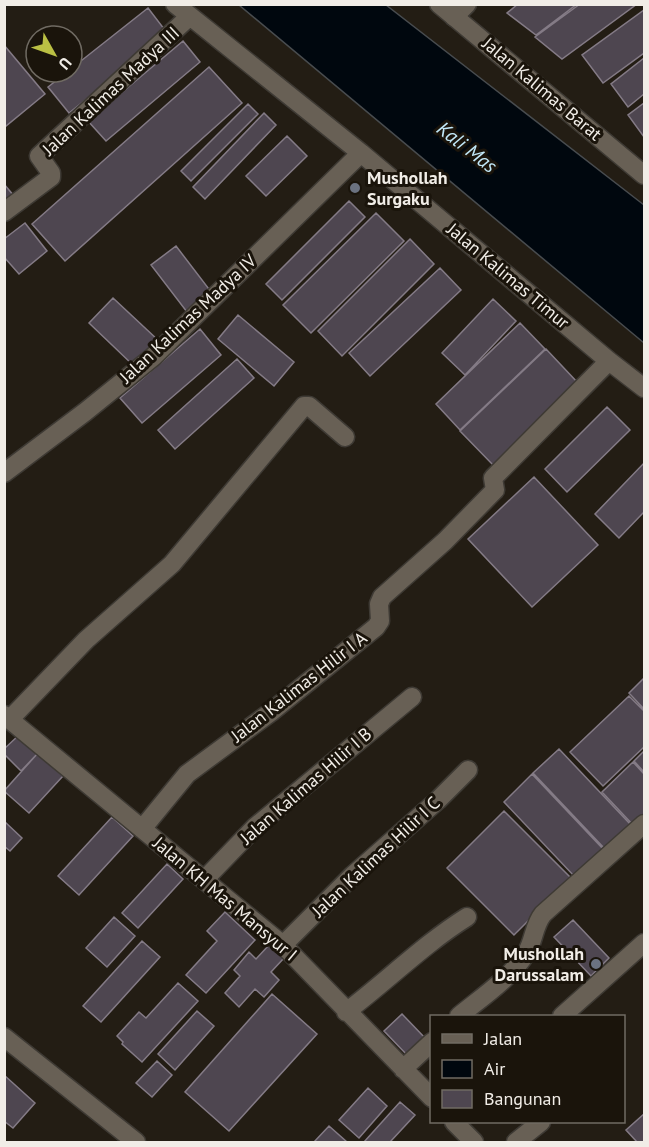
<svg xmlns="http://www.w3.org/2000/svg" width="649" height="1147" viewBox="0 0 649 1147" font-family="'PT Sans',sans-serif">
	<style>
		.water { fill: #00070e; stroke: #484c4f; stroke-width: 1.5 }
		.building { fill: #4e4650; stroke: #847b86; stroke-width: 1.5 }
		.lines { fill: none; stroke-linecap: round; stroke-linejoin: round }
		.minor-casing { stroke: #3e3a34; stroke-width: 21 }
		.tertiary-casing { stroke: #3e3a34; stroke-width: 21 }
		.minor { stroke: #686055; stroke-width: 18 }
		.tertiary { stroke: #686055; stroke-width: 18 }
		.worship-dot { fill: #6b7280; stroke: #1a140b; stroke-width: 2 }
		.labels { text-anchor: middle; stroke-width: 6; stroke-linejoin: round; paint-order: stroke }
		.street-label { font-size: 18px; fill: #f1ede7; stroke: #1a140b }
		.poi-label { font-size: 18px; font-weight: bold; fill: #f1ede7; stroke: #1a140b; text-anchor: start }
		.water-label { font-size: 20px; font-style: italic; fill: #c2e8f8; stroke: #1a140b }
	</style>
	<rect width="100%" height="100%" fill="#231d14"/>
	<path class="water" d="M239,5H386L644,205V343Z"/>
	<path class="building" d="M518,4H577L536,35L507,13Z
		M580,4H637L562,59L535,37Z
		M148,8L168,34L69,113L48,87L67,72H72V68Z
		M644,10V53L603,83L582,55Z
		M183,41L200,62L106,141L88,121Z
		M4,45L45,94L6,126L4,125Z
		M644,58V94L628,107L611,84Z
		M209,67L242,103L65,261L32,224Z
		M644,103V137L628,115Z
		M248,104L258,114L191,181L181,171Z
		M264,113L276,125L205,199L193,187Z
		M287,136L307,156L266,196L246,176Z
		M4,184L14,196L4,204Z
		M349,201L365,217L282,300L266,284Z
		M376,213L404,241L311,333L283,305Z
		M25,223L47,251L19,274L4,257V239Z
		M410,239L434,264L342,356L318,331Z
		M176,246L212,293L187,312L151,265Z
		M440,268L461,290L370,376L349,353Z
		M113,298L159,341L135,367L89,323Z
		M493,299L516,321L465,375L442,353Z
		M238,315L294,362L274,386L218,339Z
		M520,323L545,349L460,430L436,404Z
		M200,329L221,355L142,423L120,398Z
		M546,349L578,383L493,465L460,431Z
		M237,359L254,378L175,449L158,430Z
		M607,407L630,430L567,492L545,469Z
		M644,463V512L619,538L595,514Z
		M534,477L598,545L532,607L468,539Z
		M644,678V709L629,693Z
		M629,696L644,711V747L603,786L570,752Z
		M19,735L38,753L21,771L4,754V749Z
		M559,749L631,825L605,849L533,773Z
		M644,751V772L634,761Z
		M38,753L63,776L29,813L4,791Z
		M633,762L644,774V817L635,827L602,792Z
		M532,774L604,850L575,877L504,802Z
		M504,811L571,878L514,935L447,868Z
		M112,817L133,836L79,895L58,876Z
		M4,821L22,838L10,851L4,846Z
		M167,864L183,879L138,928L122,913Z
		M225,912L255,940L206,993L186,975L217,941L207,931Z
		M114,917L135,936L107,967L86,948Z
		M573,920L609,958L591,976L554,937Z
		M142,941L160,957L101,1022L83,1006Z
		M269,945L284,958L271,972L279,980L264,997L255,989L239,1007L225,993L240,976L234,970L249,952L256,959Z
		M178,983L198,1001L142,1062L122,1044L123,1042L117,1036L139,1012L146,1018Z
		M272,994L317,1034L229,1131L185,1092Z
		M197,1011L214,1026L175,1070L158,1054Z
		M402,1014L426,1039L408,1056L384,1031Z
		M157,1061L172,1075L152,1097L136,1083Z
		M4,1075L35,1103L13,1128L4,1121Z
		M368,1088L387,1106L359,1138L339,1120Z
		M400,1102L415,1115L390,1142H364Z
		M644,1114V1142H637L626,1130Z
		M329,1126L347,1142H314Z"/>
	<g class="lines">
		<g class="minor-casing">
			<path id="minor" d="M175,4L361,153L609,361L644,388
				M454,17L467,4
				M4,212L51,177V173L39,156L190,16
				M4,473L85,412L153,357L361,153
				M4,715L283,945L432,1098
				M10,719L86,640L172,564L304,406H309L345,437
				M142,829L187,774L271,712L376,627L380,621L379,604L382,597L445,541L493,492L495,490L493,478L609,361
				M205,879L255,827L412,697
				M283,945L353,875L438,800L468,770
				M346,1012C387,981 424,944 467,917
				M459,1016C482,997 511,978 527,952C534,940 534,925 543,914L644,824
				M562,1016L644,943
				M403,1069L432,1042
				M454,1122L474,1142
				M516,1142L541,1122"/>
		</g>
		<g class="tertiary-casing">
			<path id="tertiary" d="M439,4L644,175
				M4,1037L136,1142"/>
		</g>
		<use href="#minor" class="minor"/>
		<use href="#tertiary" class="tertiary"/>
	</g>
	<g class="worship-dot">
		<circle cx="355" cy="188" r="6"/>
		<circle cx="596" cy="964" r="6"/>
	</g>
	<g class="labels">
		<g class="street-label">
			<text transform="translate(542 89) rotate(40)" y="6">Jalan Kalimas Barat</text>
			<text transform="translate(111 91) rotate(-43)" y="6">Jalan Kalimas Madya III</text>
			<text transform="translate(508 276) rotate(40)" y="6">Jalan Kalimas Timur</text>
			<text transform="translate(188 319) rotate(-43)" y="6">Jalan Kalimas Madya IV</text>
			<text transform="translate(299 687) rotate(-38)" y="6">Jalan Kalimas Hilir I A</text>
			<text transform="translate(306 786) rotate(-41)" y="6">Jalan Kalimas Hilir I B</text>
			<text transform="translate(376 857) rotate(-43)" y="6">Jalan Kalimas Hilir I C</text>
			<text transform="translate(225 899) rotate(40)" y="6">Jalan KH Mas Mansyur I</text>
		</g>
		<g class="poi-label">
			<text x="367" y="184">Mushollah<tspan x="367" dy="21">Surgaku</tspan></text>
			<text x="584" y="960" text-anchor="end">Mushollah<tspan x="584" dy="21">Darussalam</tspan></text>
		</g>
		<g class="water-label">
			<text transform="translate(467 147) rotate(38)" y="7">Kali Mas</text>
		</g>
	</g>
	<rect width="649" height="1147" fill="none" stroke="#f1ede7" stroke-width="12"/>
	<rect x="430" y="1015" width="195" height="108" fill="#1a140b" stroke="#706b63" stroke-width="1.5"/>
	<rect x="442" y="1034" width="30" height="9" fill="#686055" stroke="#706b63" stroke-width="1.5"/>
	<text x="484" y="1045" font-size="18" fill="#f1ede7">Jalan</text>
	<rect x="442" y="1060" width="30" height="18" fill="#00070e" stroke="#706b63" stroke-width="1.5"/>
	<text x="484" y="1075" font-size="18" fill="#f1ede7">Air</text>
	<rect x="442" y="1090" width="30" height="18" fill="#4e4650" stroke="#706b63" stroke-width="1.5"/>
	<text x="484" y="1105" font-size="18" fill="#f1ede7">Bangunan</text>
	<g transform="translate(54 54) rotate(130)"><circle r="28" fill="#1a140b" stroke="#706b63" stroke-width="1.5"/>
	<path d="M0-4.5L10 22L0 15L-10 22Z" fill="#bbc044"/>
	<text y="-9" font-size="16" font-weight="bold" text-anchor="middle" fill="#f1ede7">U</text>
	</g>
</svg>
